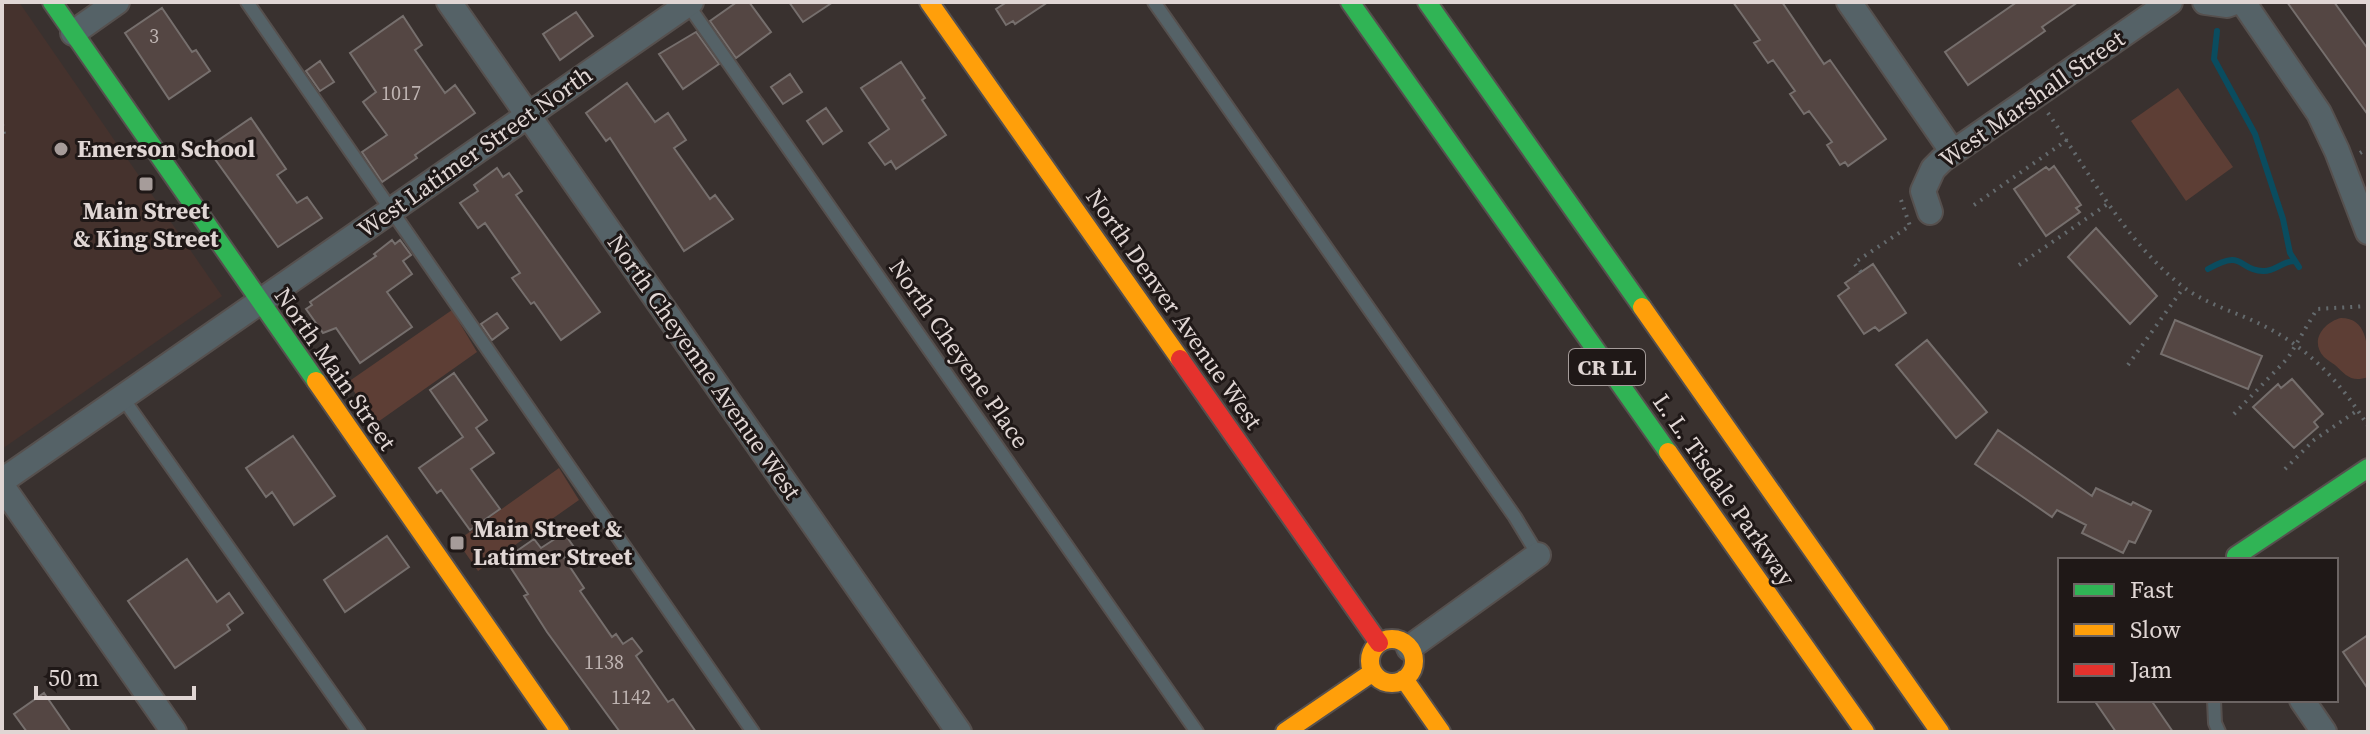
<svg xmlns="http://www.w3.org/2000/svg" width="2370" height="734" viewBox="0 0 2370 734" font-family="'Source Serif 4',serif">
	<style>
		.built { fill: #45322d }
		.green { fill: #5d3e35 }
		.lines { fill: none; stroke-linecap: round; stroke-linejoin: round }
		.stream { stroke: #0a4c5f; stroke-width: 6 }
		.building { fill: #544643; stroke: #766f6d; stroke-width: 2 }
		.lane-casing { stroke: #56504e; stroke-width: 16 }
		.street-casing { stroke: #56504e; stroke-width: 28 }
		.fast-casing { stroke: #56504e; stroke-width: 22 }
		.slow-casing { stroke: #56504e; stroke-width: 22 }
		.jam-casing { stroke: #56504e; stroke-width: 22 }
		.path { stroke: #646a6d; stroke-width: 4; stroke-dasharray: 2 6; stroke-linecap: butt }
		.lane { stroke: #556267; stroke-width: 12 }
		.street { stroke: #556267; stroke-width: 24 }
		.fast { stroke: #30b455; stroke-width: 18 }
		.slow { stroke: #ff9f0a; stroke-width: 18 }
		.jam { stroke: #e5322d; stroke-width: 18 }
		.poi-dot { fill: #a69c9a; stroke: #1f1817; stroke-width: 3 }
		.labels { text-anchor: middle; stroke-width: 6; stroke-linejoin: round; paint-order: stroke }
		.number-label { font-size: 20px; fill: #bdb2b0 }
		.shield { fill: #1f1817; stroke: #a69d9b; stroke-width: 2 }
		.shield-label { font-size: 22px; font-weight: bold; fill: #e0d6d4 }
		.street-label { font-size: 24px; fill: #e0d6d4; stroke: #1f1817 }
		.poi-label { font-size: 24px; font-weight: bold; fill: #e0d6d4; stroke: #1f1817; text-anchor: start }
	</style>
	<rect width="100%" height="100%" fill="#39312f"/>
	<path class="built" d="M2,2H19L222,296L2,449Z"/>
	<path class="green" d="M2178,88L2233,167L2186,201L2131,121Z
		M452,310L477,352L375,424L348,382Z
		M2341,318C2370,318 2368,352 2368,377C2351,383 2346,375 2335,365C2331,362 2327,360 2324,357C2309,341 2324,322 2341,318Z
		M559,468L579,500L478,571L457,541Z"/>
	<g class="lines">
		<path class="stream" d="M2217,31L2214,59L2255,134L2283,219L2290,253L2299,267
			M2208,269C2245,248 2237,270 2263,271C2274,272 2283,261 2294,261"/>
	</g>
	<path class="building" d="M737,2H749L771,32L736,58L710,21Z
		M789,2H833L803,22Z
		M1007,2H1048L1015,24L1013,21L1006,25L996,9Z
		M1733,2H1782L1824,64L1830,60L1886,139L1848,166L1845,162L1840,165L1827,145L1832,142L1809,111L1804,114L1790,94L1795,91L1773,60L1768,63L1754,43L1760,40Z
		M2017,2H2078L2042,27L2045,31L1968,85L1945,52Z
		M2287,2H2334L2368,49V115Z
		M162,8L192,52L196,50L210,71L169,99L125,33Z
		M576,12L593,36L560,60L543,34Z
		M403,16L422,45L415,50L445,93L455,85L475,113L415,155L417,158L382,182L362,152L387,135L363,102L376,92L350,53Z
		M696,32L719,64L683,89L659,54Z
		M320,61L334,82L320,91L306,71Z
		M901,62L925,98L922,100L946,135L896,169L891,161L885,165L869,143L889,129L861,88Z
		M790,74L802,92L783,104L771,87Z
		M627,83L655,122L668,113L686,140L674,148L710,199L715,195L733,219L684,251L610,138L606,141L586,113Z
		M826,108L842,131L823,144L807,121Z
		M251,118L286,169L277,175L297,203L307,197L322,218L278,247L207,148Z
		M2054,166L2081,205L2076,208L2080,212L2046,236L2014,189L2046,167L2049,170Z
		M497,168L503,177L509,173L522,191L516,195L600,312L561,340L534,302L531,304L512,278L520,273L485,223L478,228L460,203L478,191L474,185Z
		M2096,228L2157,296L2130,324L2068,257Z
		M392,240L395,244L400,240L411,255L403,261L412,274L387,292L412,327L360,363L336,328L323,333L306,309L312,305L310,302L376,256L374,254Z
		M1873,264L1906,313L1879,331L1875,327L1864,334L1838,296L1849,288L1845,283Z
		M497,313L508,328L492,340L481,324Z
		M2175,320L2262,356L2248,389L2161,354Z
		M1927,340L1987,412L1956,438L1896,365Z
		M454,373L487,420L476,428L494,453L471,469L500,509L470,530L441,490L437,493L419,468L463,437L430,390Z
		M2292,379L2323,414L2314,422L2318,427L2294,448L2253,407L2278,384L2281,388Z
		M1998,430L2092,496L2096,488L2131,505L2133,502L2151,511L2135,543L2129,541L2123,553L2082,533L2086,525L2057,510L2052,517L1975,464Z
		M293,436L335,496L294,525L272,492L266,497L246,468Z
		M564,533L576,550L564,558L584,588L580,591L612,637L616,634L623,644L632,638L642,651L636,656L668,702L673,699L696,732H620L547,632L524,596L528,594L505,559L534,539L541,548Z
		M387,536L409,567L345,612L324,580Z
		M187,559L217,602L229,593L243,613L227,625L230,630L175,668L128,601Z
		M2368,635V689L2343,652Z
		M44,693L71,732H27L14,714Z
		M2094,700H2151L2173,732H2116Z"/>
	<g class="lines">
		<g class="lane-casing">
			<path id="lane" d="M247,2L753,732
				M686,2L1197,732
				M1154,2L1515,517L1538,555
				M122,397L359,732
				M2214,700L2215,723L2219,732"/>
		</g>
		<g class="street-casing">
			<path id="street" d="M449,2L959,732
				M1849,2L1952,151
				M2205,2L2227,5L2235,2
				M2243,2L2319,113L2337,151L2368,232
				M73,33L117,2
				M1930,212L1923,191L1933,169L1942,160L2170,2
				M2,481L691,2
				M2,486L174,732
				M1409,648L1538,555
				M2302,700L2324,732"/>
		</g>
		<g class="fast-casing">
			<path id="fast" d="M52,2L316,381
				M1350,2L1668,452
				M1427,2L1642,307
				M2236,556L2368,468"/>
		</g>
		<g class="slow-casing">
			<path id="slow" d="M929,2L1180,359
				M1642,307L1940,732
				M316,381L560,732
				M1668,452L1865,732
				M1370 661a22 22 0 1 1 44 0a22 22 0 1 1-44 0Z
				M1404,679L1441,732
				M1285,732L1373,672"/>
		</g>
		<g class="jam-casing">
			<path id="jam" d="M1180,359L1379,643"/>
		</g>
		<path class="path" d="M2048,113C2089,172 2125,241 2182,286C2207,305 2237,312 2264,326C2310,349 2341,383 2368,426
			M2,124L4,134L2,140
			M2360,153L2368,148
			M1901,200L1910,226
			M1974,205L2067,140
			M2019,265L2109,203
			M1861,272L1854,263L1911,225
			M2128,365L2184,287
			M2234,414L2288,358L2317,309L2368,306
			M2285,469L2314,440L2358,410"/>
		<use href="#lane" class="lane"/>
		<use href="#street" class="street"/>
		<use href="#fast" class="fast"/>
		<use href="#slow" class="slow"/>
		<use href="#jam" class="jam"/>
	</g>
	<g class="poi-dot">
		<circle cx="61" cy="149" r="8"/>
		<rect x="138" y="176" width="16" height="16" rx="4"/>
		<rect x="449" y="535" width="16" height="16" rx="4"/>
	</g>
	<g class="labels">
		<g class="number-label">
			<text x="154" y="43">3</text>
			<text x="401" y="100">1017</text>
			<text x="604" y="669">1138</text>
			<text x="631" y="704">1142</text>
		</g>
		<rect class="shield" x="1569" y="349" width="76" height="36" rx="6"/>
		<g class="shield-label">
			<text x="1607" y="375">CR LL</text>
		</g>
		<g class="street-label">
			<text transform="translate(2032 99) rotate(-35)" y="8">West Marshall Street</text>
			<text transform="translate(475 152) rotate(-35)" y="8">West Latimer Street North</text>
			<text transform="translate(1174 309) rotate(55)" y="8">North Denver Avenue West</text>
			<text transform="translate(959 354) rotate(55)" y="8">North Cheyene Place</text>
			<text transform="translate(704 367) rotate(55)" y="8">North Cheyenne Avenue West</text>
			<text transform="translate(335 369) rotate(55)" y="8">North Main Street</text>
			<text transform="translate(1724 490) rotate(55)" y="8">L. L. Tisdale Parkway</text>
		</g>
		<g class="poi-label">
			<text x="77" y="157">Emerson School</text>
			<text x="146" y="219" text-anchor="middle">Main Street<tspan x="146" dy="28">&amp; King Street</tspan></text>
			<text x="473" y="537">Main Street &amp;<tspan x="473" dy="28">Latimer Street</tspan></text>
		</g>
	</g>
	<rect width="2370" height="734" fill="none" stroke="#e0d6d4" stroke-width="8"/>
	<rect x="2058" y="558" width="280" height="144" fill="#1f1817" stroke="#6c6463" stroke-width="2"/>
	<rect x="2074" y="584" width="40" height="12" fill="#30b455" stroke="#6c6463" stroke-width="2"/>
	<text x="2130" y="598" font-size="24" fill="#e0d6d4">Fast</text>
	<rect x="2074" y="624" width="40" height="12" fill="#ff9f0a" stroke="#6c6463" stroke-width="2"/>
	<text x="2130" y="638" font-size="24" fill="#e0d6d4">Slow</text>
	<rect x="2074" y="664" width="40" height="12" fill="#e5322d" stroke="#6c6463" stroke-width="2"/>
	<text x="2130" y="678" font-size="24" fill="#e0d6d4">Jam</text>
	<path d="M36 686v12h158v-12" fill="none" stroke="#e0d6d4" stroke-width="4"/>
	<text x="48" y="686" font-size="24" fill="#e0d6d4" stroke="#1f1817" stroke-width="6" paint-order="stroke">50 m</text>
</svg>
